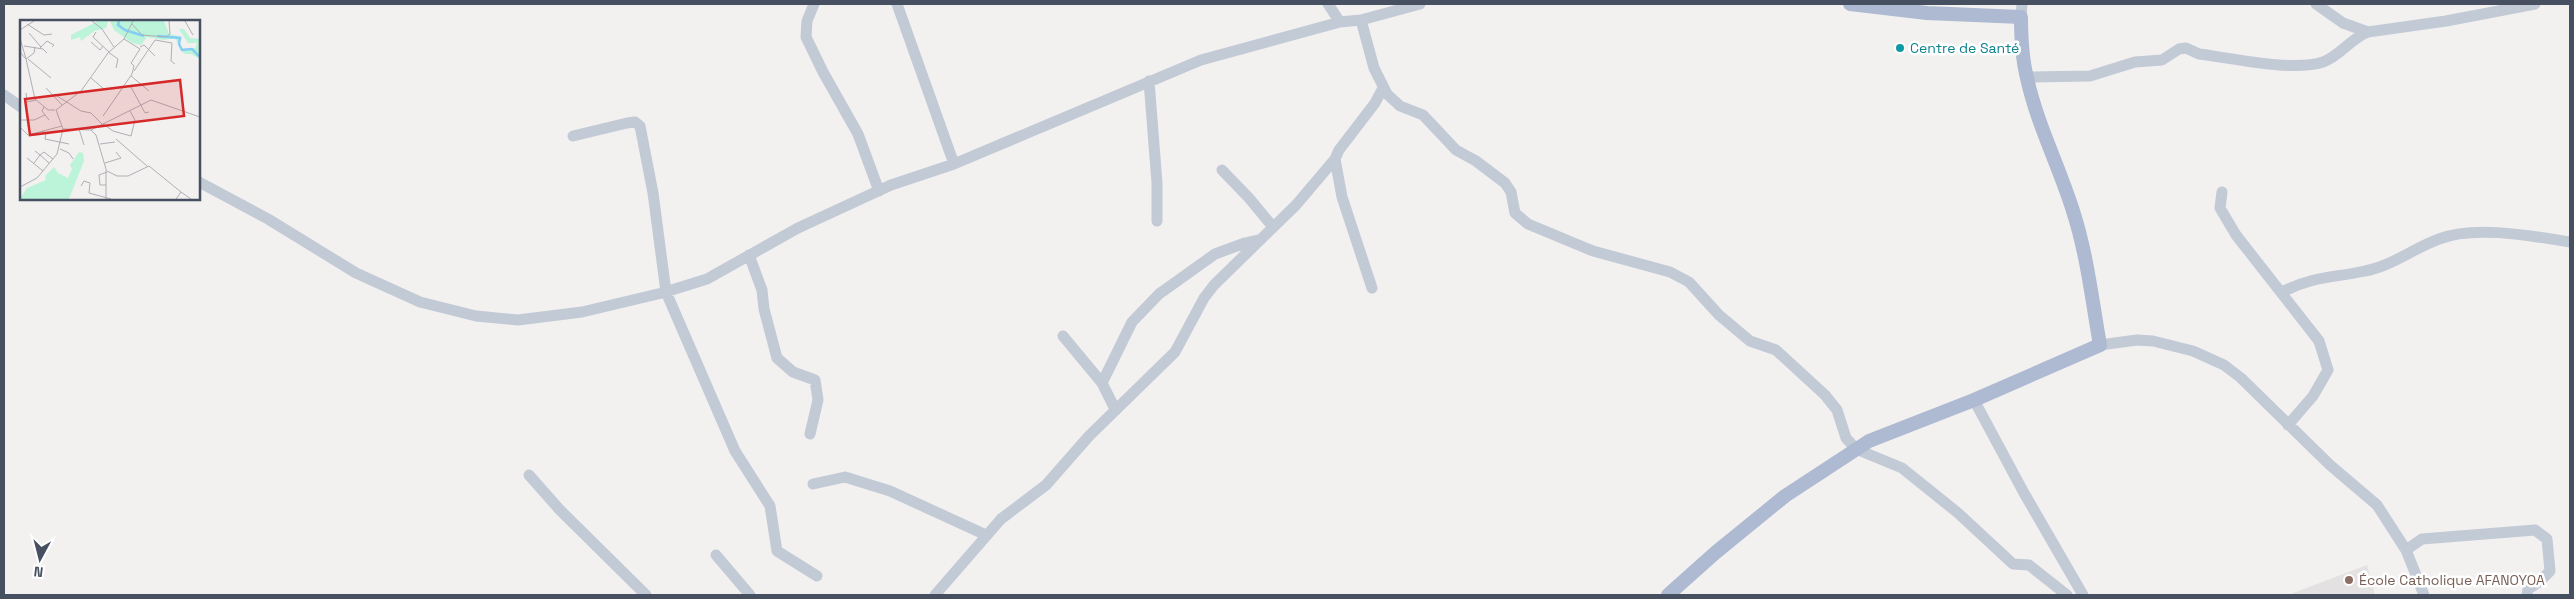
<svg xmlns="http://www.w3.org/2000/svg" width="2574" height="599" viewBox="0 0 2574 599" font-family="'Space Grotesk',sans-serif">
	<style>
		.education { fill: #e4e1e2 }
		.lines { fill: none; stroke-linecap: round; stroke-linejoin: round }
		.minor { stroke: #c2cad6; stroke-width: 11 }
		.major { stroke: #adbad1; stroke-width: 14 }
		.culture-dot { fill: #0f9aa8; stroke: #fff; stroke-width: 2 }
		.education-dot { fill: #8d6e63; stroke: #fff; stroke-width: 2 }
		.labels { text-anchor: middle; stroke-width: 5; stroke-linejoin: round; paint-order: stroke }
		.culture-label { font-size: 14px; fill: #0d838f; stroke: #fff; text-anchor: start }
		.education-label { font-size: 14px; fill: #785e54; stroke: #fff; text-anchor: start }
		.inset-river { fill: none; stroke: #83cef5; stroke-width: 2.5 }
		.inset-road { fill: none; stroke: #aeb0b6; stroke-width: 1 }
		.view { fill: #d62828; fill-opacity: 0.15; stroke: #d62828; stroke-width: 2.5 }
		.inset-edge { fill: none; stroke: #465060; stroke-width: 2.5 }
	</style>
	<rect width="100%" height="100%" fill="#f3f0f0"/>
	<path class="education" d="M2367,565L2375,595H2288Z"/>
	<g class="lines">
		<path class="minor" d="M814,4L807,21L806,37L823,72L858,134L879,191
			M897,4L954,164
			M1328,4L1340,22
			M2316,4L2343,23L2368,32
			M2021,17L2022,4
			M1361,20L1374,68L1387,94L1400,106L1423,115L1456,150L1476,161L1505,183L1511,192L1515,213L1528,224L1593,251L1670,272L1689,282L1719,315L1750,341L1776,350L1825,395L1837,410L1846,438L1856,449L1902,468L1958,513L2013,564L2029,565L2067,595
			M2026,77L2090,76L2135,62L2162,60L2179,49L2186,48L2199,54C2231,58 2293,72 2323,62C2340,56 2351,38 2368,32L2446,21L2535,4
			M1149,81L1157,183V221
			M4,95L21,107
			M573,136L627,123L635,122L640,126L653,193L666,292L735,451L770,506L777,551L817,576
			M1222,170L1249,198L1273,227
			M199,182L268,219L356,273L420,302L476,316L518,320L582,312L662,293L707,279L798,228L891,185L954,164L1201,60L1340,22L1361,20L1420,4
			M2222,192L2220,208L2236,235L2319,341L2328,370L2313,396L2288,425
			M749,255L762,290L764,309L777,358L793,372L815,380L818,400L810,434
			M1372,288L1342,197L1335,159L1339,150L1375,103L1383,88
			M2282,292C2313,276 2333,278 2365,271C2392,266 2414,248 2439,239C2475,225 2532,236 2570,242
			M1063,336L1102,383L1115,409
			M2100,345L2137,340L2153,341L2193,351L2224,365L2241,378L2330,465L2377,505L2406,550L2424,595
			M1102,383L1132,322L1159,294L1215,254L1245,243L1258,240
			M1974,400L2024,493L2083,595
			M529,475L559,509L646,595
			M813,484L845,477L890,491L986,535
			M2406,550L2422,539L2535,530L2547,539L2550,571L2539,582L2528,589L2527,595
			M716,555L750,595
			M935,595L1001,519L1046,485L1089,436L1175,352L1204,298L1214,285L1296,205L1335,159"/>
		<path class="major" d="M1668,595L1715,553L1785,496L1869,441L1974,400L2100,345C2092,300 2087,254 2073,211C2059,166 2037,124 2027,78C2022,58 2021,38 2021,17L1927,13L1850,4"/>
	</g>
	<circle class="culture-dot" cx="1900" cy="48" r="5"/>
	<circle class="education-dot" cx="2349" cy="580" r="5"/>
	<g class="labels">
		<g class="culture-label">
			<text x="1910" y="53">Centre de Santé</text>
		</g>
		<g class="education-label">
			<text x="2359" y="585">École Catholique AFANOYOA</text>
		</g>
	</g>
	<g transform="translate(20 20)">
		<rect width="180" height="180" fill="#f3f0f0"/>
		<path d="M78,1H88L86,8L74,11L61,21L60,17L51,20V15ZM90,1H144L149,14L162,17L159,24L162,29L175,28L177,23H168L159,9H164L170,18L180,19V39L171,34H164L155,18L144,20L127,17L121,25L112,23L94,10ZM59,132L63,133L64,141L49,179H0L7,168L26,160L25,156L34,147L38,153L48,158L52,149L50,145Z" fill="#bbf4d8"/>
		<path class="inset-river" d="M99,1L98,5L105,10L124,16M137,16L160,18L159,24L162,30L172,29L180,37"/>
		<path class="inset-road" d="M72,1L82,9L94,27M165,1L173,15M7,4L24,15L32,14M112,4L122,15L146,17L150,14L149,1M0,10L14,1M76,12L73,17L89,32M9,13L21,27M0,18L6,39L14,33L15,27M71,22L80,30L83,26M4,26L23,29L27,33M120,27L124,25L135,36M20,28L27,21L34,25L32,27M0,32L6,39L15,79L28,90H35M88,32L98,39L96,48M8,39L31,58M114,51L135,20L152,23L151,41L155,44M111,56L129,71M71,58L84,69M111,67L125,93L129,92M26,68L42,85M6,73L7,82L16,80M34,74L61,91L71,93L82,104M24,87L22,91L29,100M83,96L112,54L114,46L111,43L120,29L104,19M0,100H14L25,95M83,104L93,111L111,116L115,100L110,91M0,107L8,115L42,106M59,109L64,125M71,110L131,80L180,97M22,111L26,113L25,119L49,124M96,119L127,146M80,124L95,122M40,129L49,133L53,139M15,131L20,135L24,132L33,139M7,138L23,151M14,143L20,135L29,143M85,143L101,138L96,132M87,151L97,156H108L129,146L161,172M86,165H80L79,155L87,152M61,166L64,161L70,163L69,173L91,179M0,167L17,158L37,134L43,109M86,179V149L76,115L71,110L43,109L36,90L61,71L88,33L104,19L113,1M156,179L161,172L171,179"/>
		<path class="view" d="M160,60L164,96L10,115L5,79Z"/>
		<rect width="180" height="180" class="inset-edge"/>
	</g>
	<rect width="2574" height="599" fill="none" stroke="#465060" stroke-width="10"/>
	<g transform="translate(40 559) rotate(187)" stroke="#ffffff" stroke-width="4" paint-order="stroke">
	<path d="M0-4L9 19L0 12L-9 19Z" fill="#465060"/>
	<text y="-8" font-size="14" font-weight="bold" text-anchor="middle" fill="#465060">N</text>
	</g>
</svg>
